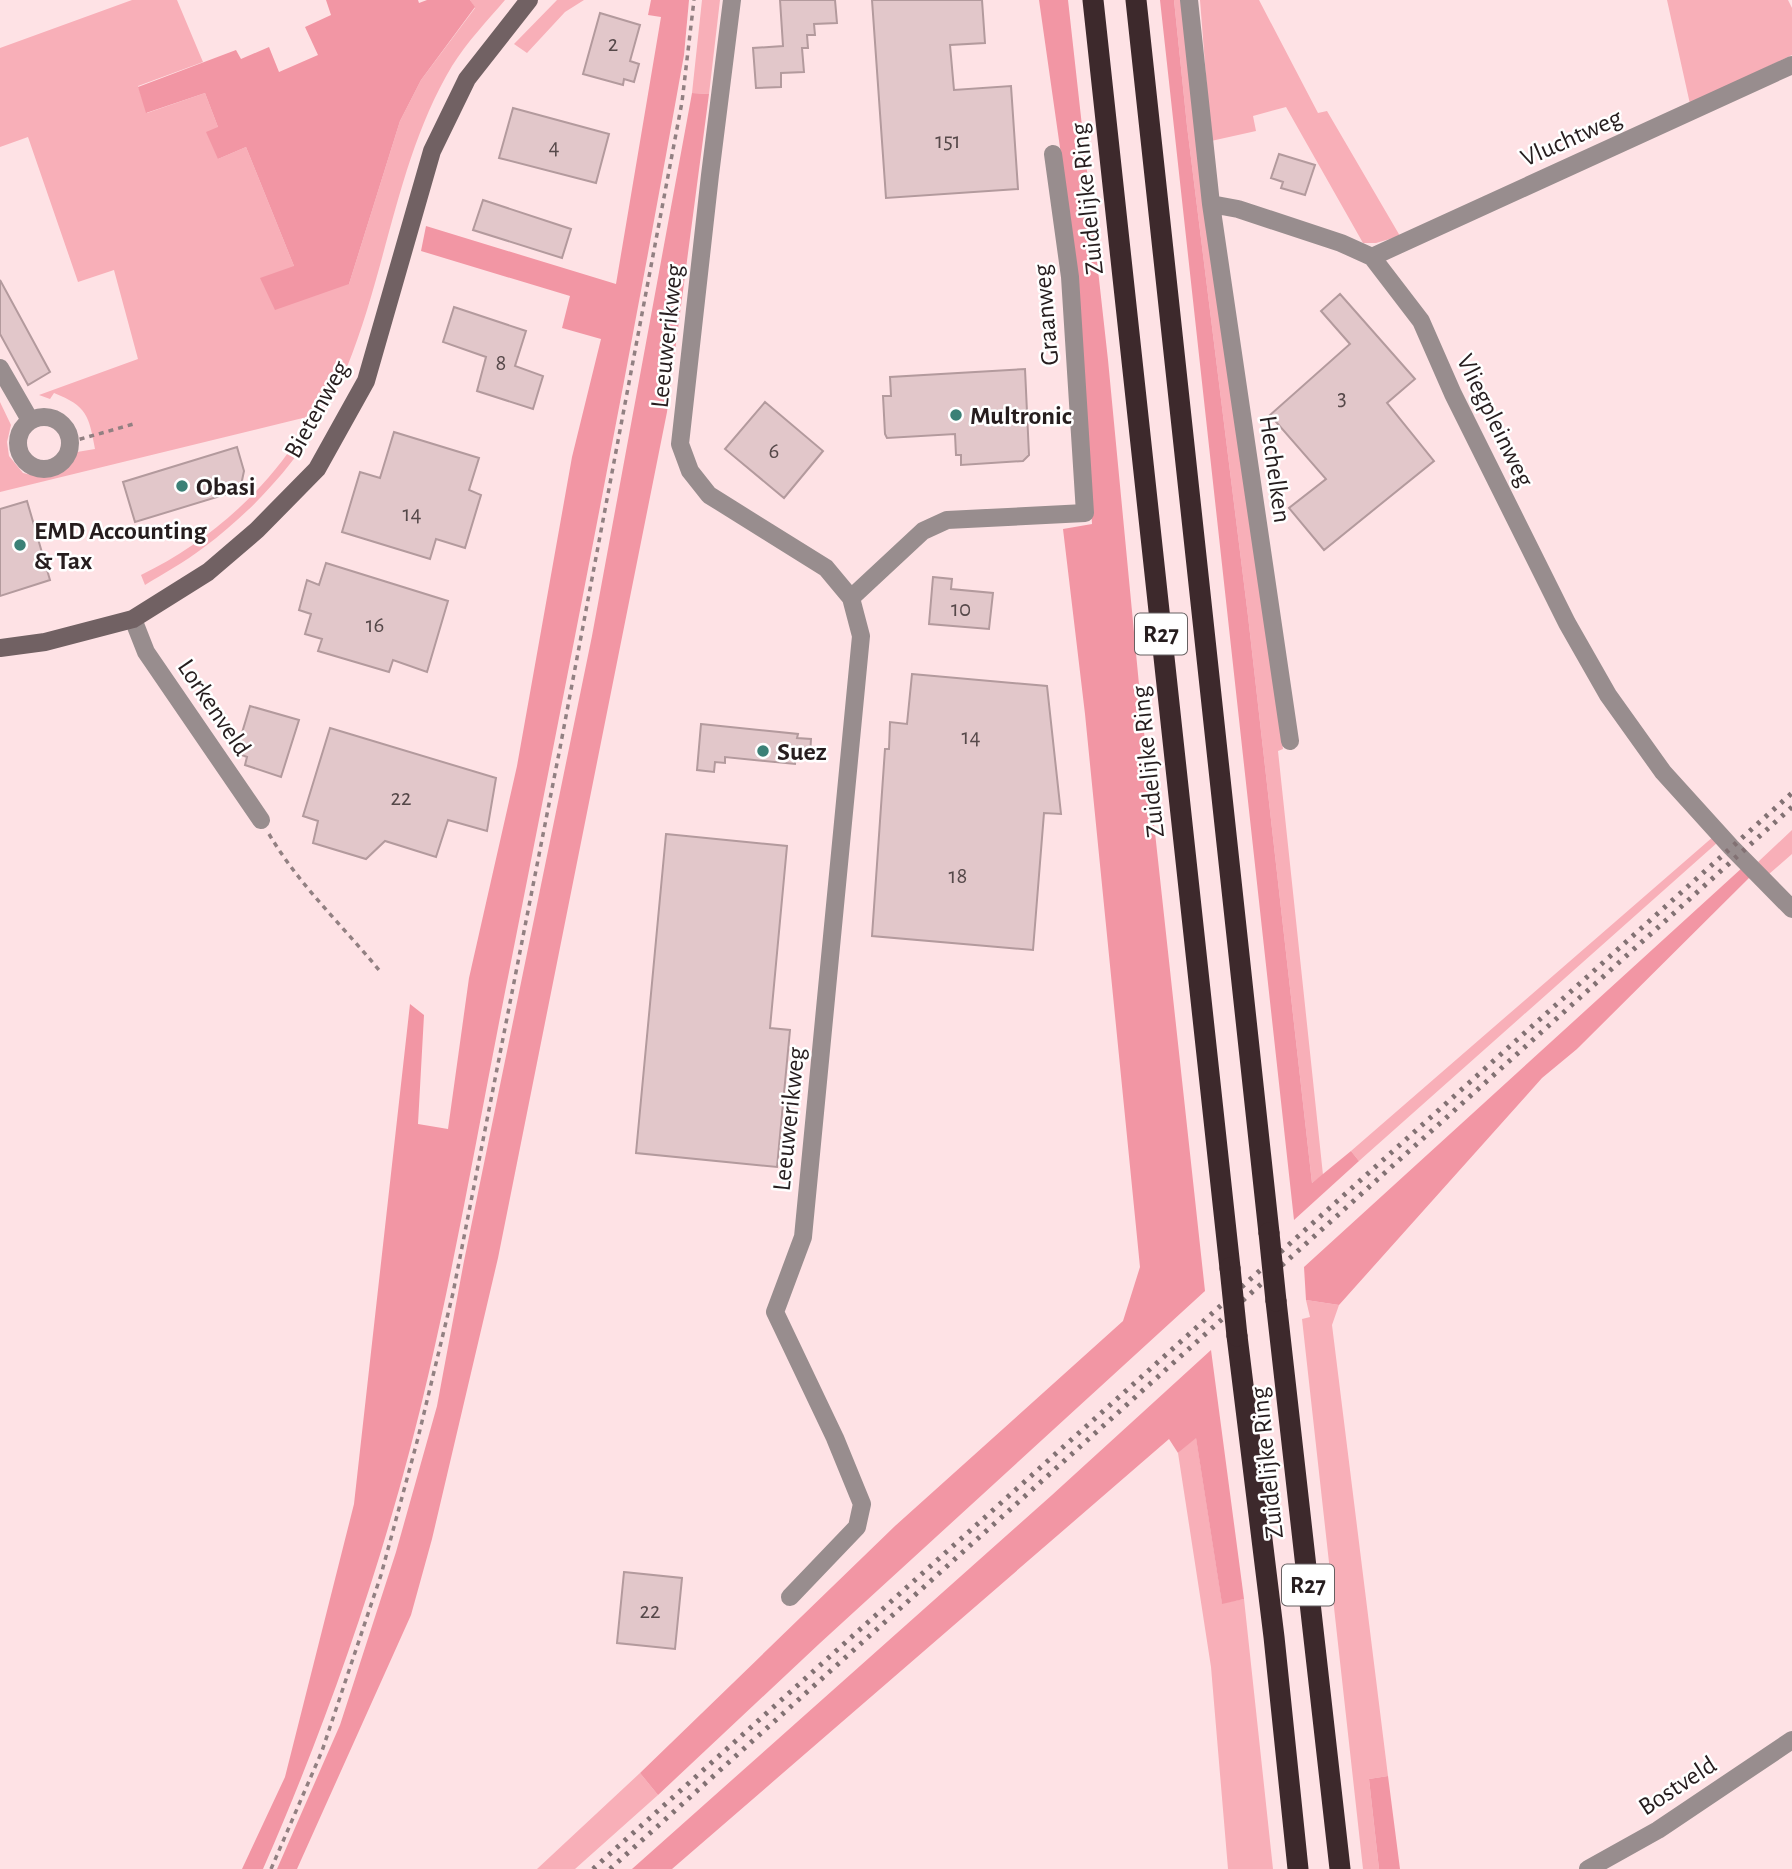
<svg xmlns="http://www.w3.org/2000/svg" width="1792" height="1869" viewBox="0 0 1792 1869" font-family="'Alegreya Sans',sans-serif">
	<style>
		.green { fill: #f8afb8 }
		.forest { fill: #f296a4 }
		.building { fill: #e2c7ca; stroke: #b39a9d; stroke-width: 2 }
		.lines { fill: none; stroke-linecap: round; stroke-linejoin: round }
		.path { stroke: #928082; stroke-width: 3.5; stroke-dasharray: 5 5; stroke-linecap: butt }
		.street { stroke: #988d8e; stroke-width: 18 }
		.secondary { stroke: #716163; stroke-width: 18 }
		.highway { stroke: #3d292c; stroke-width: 21 }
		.rail { stroke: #827173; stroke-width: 5; stroke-dasharray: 3.5 7; stroke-linecap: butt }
		.highway-bridge { stroke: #3d292c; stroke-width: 21 }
		.poi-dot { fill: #3b8076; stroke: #fff; stroke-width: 2.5 }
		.labels { text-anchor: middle; stroke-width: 5; stroke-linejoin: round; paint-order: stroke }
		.number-label { font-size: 23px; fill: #554849 }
		.shield { fill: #fff; stroke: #676162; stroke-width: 2 }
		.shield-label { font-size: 24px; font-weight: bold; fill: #261d1e }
		.street-label { font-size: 26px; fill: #261d1e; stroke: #fff }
		.poi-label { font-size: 26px; font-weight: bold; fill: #261d1e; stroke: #fff; text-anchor: start }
	</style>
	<rect width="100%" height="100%" fill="#fee2e5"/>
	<path class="green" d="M132,0H177L203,62L138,86L147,113L205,93L218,127V159L246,147L294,266L349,284L400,121L421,80L475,8L470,0H505C487,21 467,42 452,66C397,158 387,269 347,367C318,439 265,502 203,548C185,562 164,573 145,585L141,575C195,549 245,509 282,461C293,447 302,431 311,416L0,492V402L11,425L7,442L9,456L23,473C46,479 68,478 77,452L95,449C89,416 87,406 54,393L50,399L39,395L138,359L114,270L78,282L28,137L0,147V48Z
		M557,0H584L565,12L527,53L514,44Z
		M702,0H720L709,94L692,93Z
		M1174,0H1185L1195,128L1283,749L1278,751L1323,1175L1312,1183L1248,616L1187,126Z
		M1200,0H1259L1318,113L1327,111L1400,236L1376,243H1363L1286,107L1253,116L1256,131L1211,141Z
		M1667,0H1788L1792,8V55L1690,104Z
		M1792,830V854L1769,874L1758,862Z
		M1714,836L1718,842L1359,1161L1351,1151Z
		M1306,1300L1339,1305L1332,1325L1388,1776L1369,1779L1379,1869H1363L1302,1319L1310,1317Z
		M1196,1437L1222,1603L1244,1599L1273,1869H1228L1211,1667L1178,1453Z
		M640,1773L658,1795L575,1869H537Z"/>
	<path class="forest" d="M326,0H418L419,3L427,0H470L475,7L421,80L400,121L349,284L275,310L260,278L294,266L246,147L218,159L206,132L218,127L205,93L146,113L138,87L236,50L241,59L269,47L279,72L318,55L305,27L331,15Z
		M651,0H689L684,55C630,359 570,663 510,967C483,1101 460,1238 429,1372C390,1542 333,1709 263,1869H242L285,1777L354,1504L410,1004L424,1015L418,1124L448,1129L469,978L517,766L572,457L601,339L562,328L570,296L421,251L426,226L616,284L661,17L648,15Z
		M1039,0H1068L1108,360L1140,695L1205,1291L819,1644L658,1795L640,1773L895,1526L1123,1321L1140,1267L1085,714L1063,529L1092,524L1077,267Z
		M1160,0H1174L1187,126L1248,616L1312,1183L1351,1151L1359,1161L1294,1220Z
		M692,93L709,94L667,412L498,1258L432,1539L411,1615L297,1869H277L340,1725L396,1552L437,1406L464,1261L592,636Z
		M1743,867L1750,877L1577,1049L1542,1078L1339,1305L1306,1300L1304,1267Z
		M1211,1350L1244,1599L1222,1604L1196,1438L1178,1453L1169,1439L672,1869H632L1052,1495Z
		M1388,1776L1400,1869H1379L1369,1779Z"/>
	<path class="building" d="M780,0H835L837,23L814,24L815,35H807L808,48H802L804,72L781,73V87L756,88L753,48L783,46Z
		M872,0H982L985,43L950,45L954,90L1011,86L1018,189L886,198Z
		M600,13L640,25L630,61L639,64L634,82L624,79L623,85L583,74Z
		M513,108L609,134L596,183L499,158Z
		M1279,154L1315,165L1305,195L1281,188L1283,182L1271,178Z
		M483,200L571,229L562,258L473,230Z
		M0,280L50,372L28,385L0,334Z
		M1340,294L1415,379L1387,403L1434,461L1324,550L1289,508L1326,479L1270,415L1350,344L1321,311Z
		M454,307L526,331L515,366L543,376L533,409L477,391L486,357L443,342Z
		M1025,369L1029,455L1023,461L961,465V455H956L955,434L887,438L885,434L883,396H891L890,377Z
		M765,402L823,451L784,498L725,449Z
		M394,432L479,458L469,490L481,495L465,548L436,539L430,559L342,532L360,472L380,478Z
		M237,447L244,471L240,490L135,522L123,482Z
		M27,501L50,580L0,596V509Z
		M326,563L448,601L427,672L393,660L389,672L318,651L322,639L305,634L311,614L299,610L307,580L319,585Z
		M933,577L952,579L951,589L993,593L989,629L929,624Z
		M912,674L1047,686L1061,814L1044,813L1033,950L872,936L885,749H889L890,722L907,724Z
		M250,706L299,720L281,777L245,765L247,757L236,753Z
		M701,724L798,734L797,738L811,739L810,756L796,754L795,764L725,757V763L715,762L714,772L697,770Z
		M330,728L496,778L487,831L448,820L436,857L385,841L366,859L313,843L318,821L303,816Z
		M666,834L787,846L770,1028L790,1030L777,1167L636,1153Z
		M624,1572L682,1578L675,1649L617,1643Z"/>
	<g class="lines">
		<path class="path" d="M70,442L137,423
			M269,834C299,885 342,925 379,970
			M271,1869L322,1751L381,1575L418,1438L453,1293L560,748L682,102L694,0"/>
		<path class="street" d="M732,0L710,175L680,444L690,471L709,495L826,568L851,598L861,636L803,1237L775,1312L835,1438L862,1504L857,1527L790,1597
			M1189,0L1211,204L1290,741
			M1211,204L1238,209L1341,243L1372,257L1421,321L1453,394L1567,623L1608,695L1663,772L1731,847L1792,909
			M1372,257L1792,65
			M0,368L30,420
			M18 443a26 26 0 1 1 52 0a26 26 0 1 1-52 0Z
			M851,598L923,531L947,520L1085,513L1070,277L1053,154
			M133,619L146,652L261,820
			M1588,1869L1658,1830L1792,1740"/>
		<path class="secondary" d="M0,648L45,642L133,619L208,572L257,530L317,469L366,381L432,151L467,79L529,0"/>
		<path class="highway" d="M1093,0L1230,1268
			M1136,0L1269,1233
			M1276,1301L1340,1869
			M1237,1336L1274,1637L1298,1869"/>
		<path class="rail" d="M593,1869L1792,793
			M610,1869L1792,807"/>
		<path class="highway-bridge" d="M1269,1233L1276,1301
			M1230,1268L1237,1336"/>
	</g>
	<g class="poi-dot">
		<circle cx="956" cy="415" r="7"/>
		<circle cx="182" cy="486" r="7"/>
		<circle cx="20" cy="545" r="7"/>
		<circle cx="763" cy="751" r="7"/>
	</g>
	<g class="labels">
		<g class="number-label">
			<text x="613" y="51">2</text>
			<text x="948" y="148">151</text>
			<text x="554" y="154">4</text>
			<text x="501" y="370">8</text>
			<text x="1342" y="405">3</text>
			<text x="774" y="458">6</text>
			<text x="412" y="521">14</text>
			<text x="961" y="616">10</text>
			<text x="375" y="632">16</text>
			<text x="971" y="744">14</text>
			<text x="401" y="805">22</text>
			<text x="958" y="883">18</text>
			<text x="650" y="1618">22</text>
		</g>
		<g class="shield">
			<rect x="1135" y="613.5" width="52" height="41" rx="5"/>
			<rect x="1282" y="1564.5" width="52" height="41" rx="5"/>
		</g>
		<g class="shield-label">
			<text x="1161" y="642">R27</text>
			<text x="1308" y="1593">R27</text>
		</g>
		<g class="street-label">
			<text transform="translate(1571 137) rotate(-24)" y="9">Vluchtweg</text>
			<text transform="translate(1086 199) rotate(-96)" y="9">Zuidelijke Ring</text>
			<text transform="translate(1045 315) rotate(-95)" y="9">Graanweg</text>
			<text transform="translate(666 336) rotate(-84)" y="9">Leeuwerikweg</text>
			<text transform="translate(316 409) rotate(-61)" y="9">Bietenweg</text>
			<text transform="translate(1496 420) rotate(64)" y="9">Vliegpleinweg</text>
			<text transform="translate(1276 469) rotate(82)" y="9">Hechelken</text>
			<text transform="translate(215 707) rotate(56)" y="9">Lorkenveld</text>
			<text transform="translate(1147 762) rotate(-96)" y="9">Zuidelijke Ring</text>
			<text transform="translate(788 1119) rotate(-84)" y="9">Leeuwerikweg</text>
			<text transform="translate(1266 1463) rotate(-96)" y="9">Zuidelijke Ring</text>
			<text transform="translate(1677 1785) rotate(-33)" y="9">Bostveld</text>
		</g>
		<g class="poi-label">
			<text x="970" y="424">Multronic</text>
			<text x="196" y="495">Obasi</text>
			<text x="34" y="539">EMD Accounting<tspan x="34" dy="30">&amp; Tax</tspan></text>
			<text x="777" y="760">Suez</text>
		</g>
	</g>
</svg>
